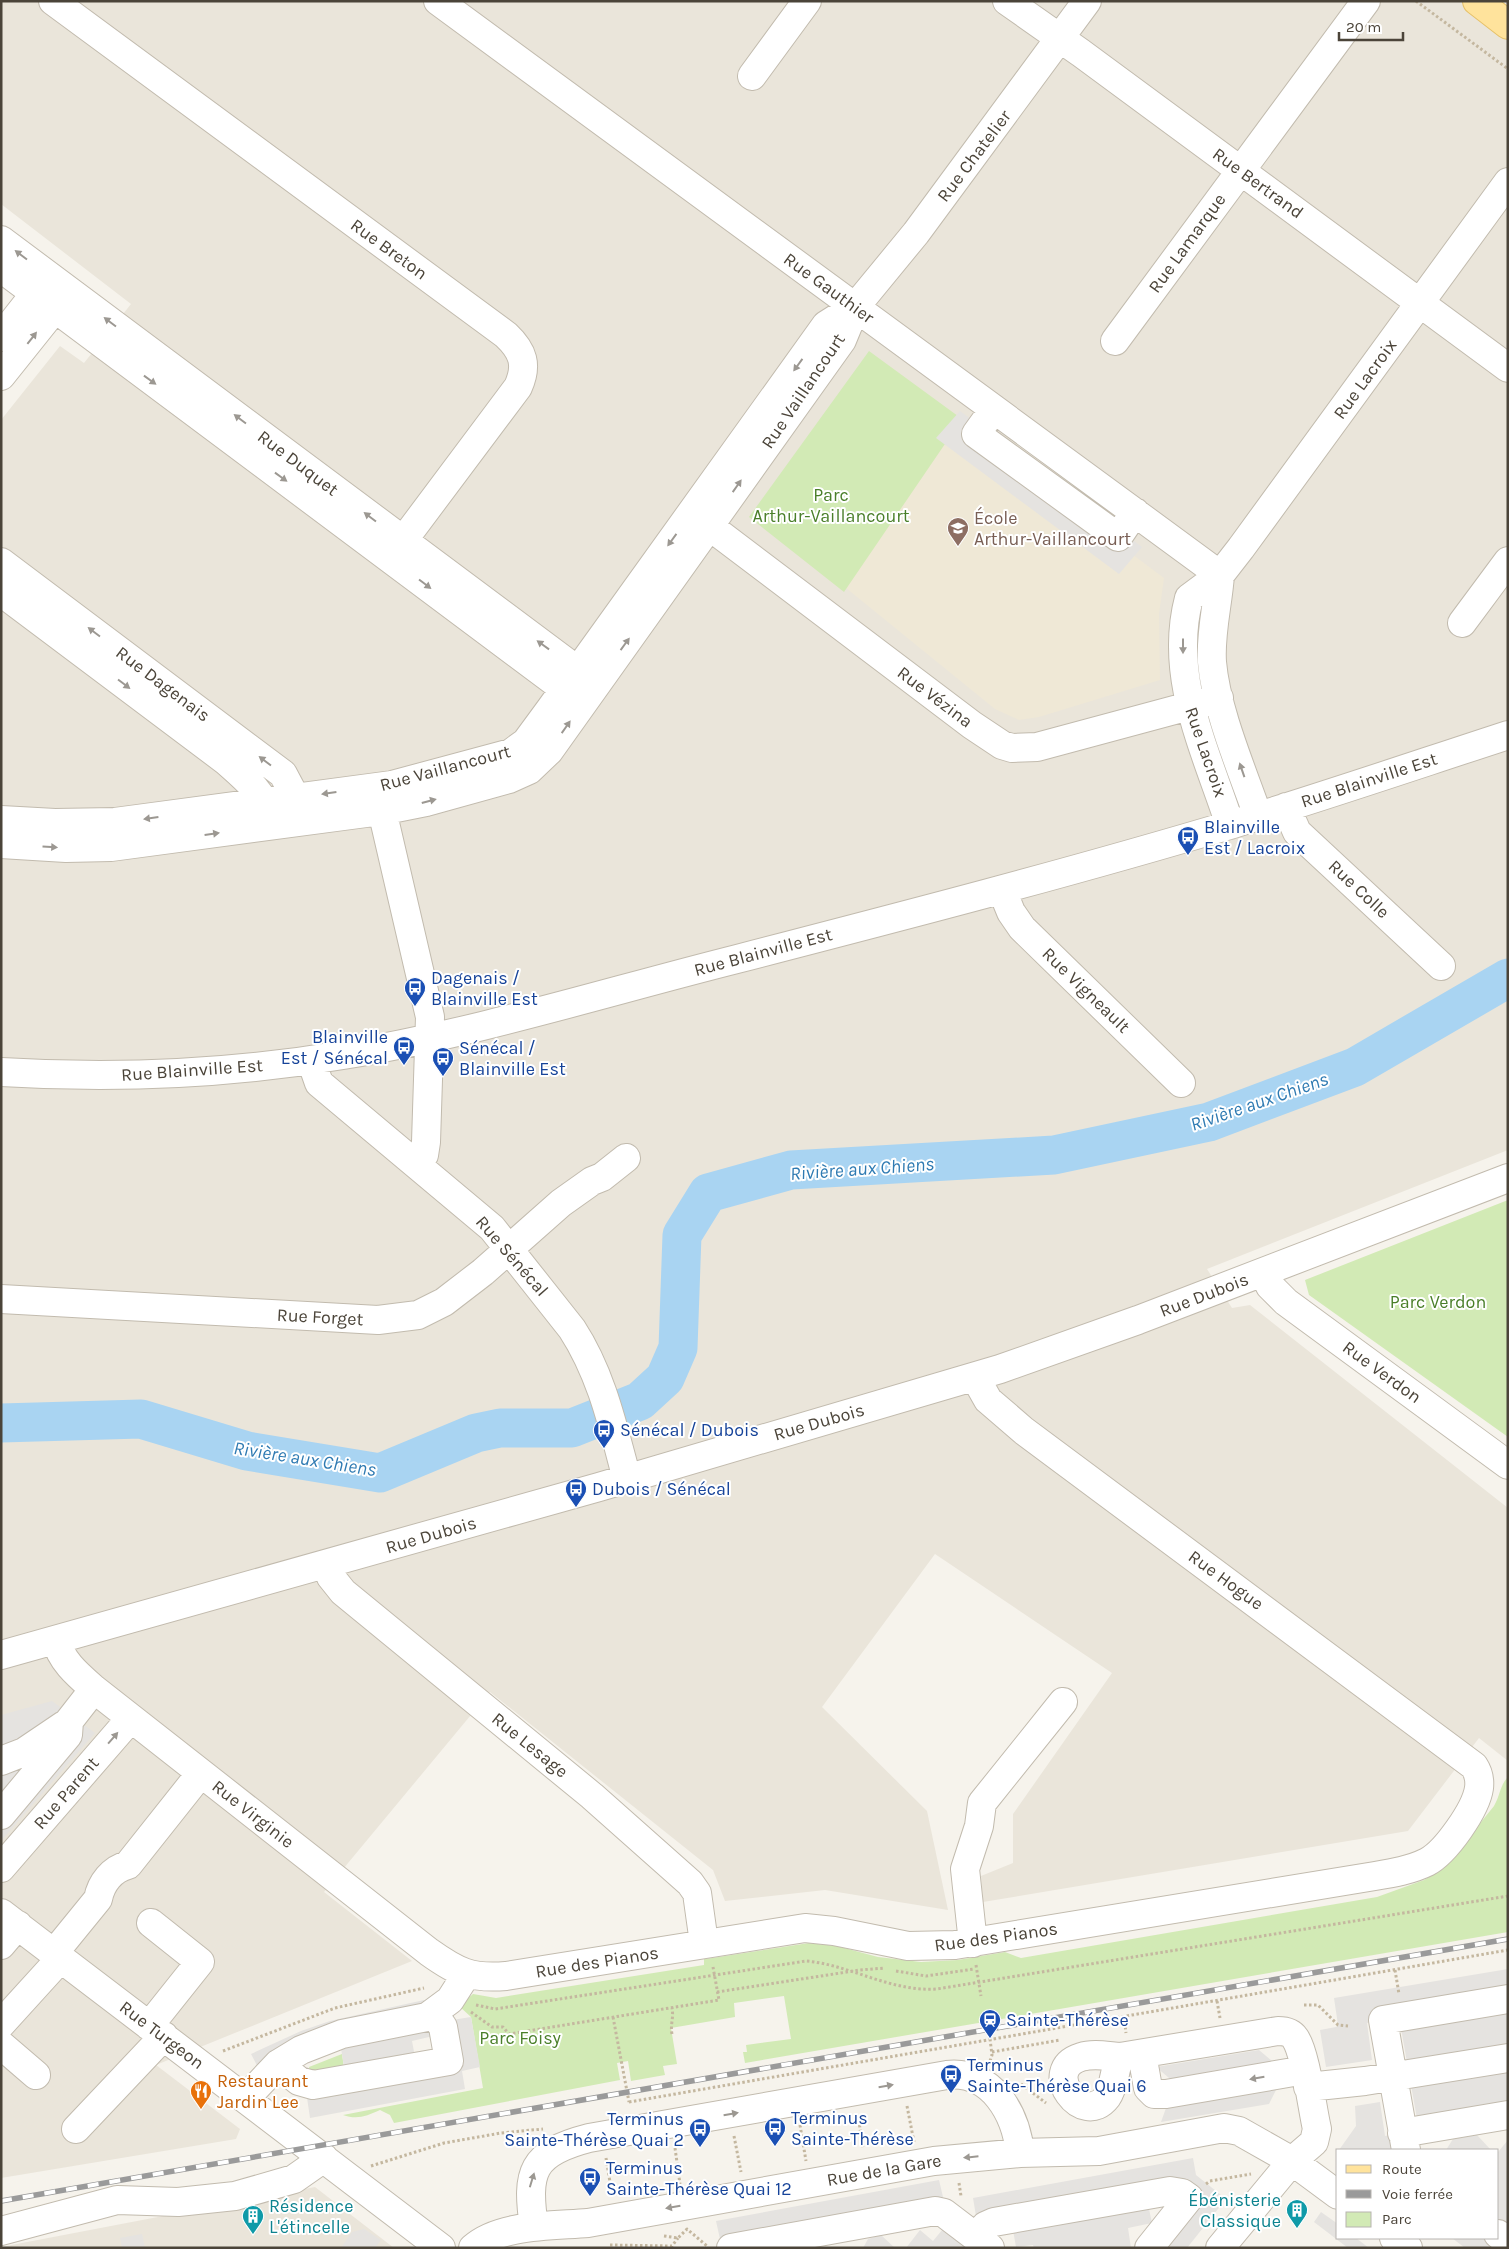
<svg xmlns="http://www.w3.org/2000/svg" width="1509" height="2249" viewBox="0 0 1509 2249" font-family="Karla,sans-serif">
	<style>
		.residential { fill: #eae5da }
		.education { fill: #efe8d6 }
		.green { fill: #d2eab5 }
		.parking { fill: #e5e3e0; fill-rule: evenodd }
		.lines { fill: none; stroke-linecap: round; stroke-linejoin: round }
		.river { stroke: #a9d4f2; stroke-width: 39 }
		.minor-casing { stroke: #c2bbae; stroke-width: 30 }
		.major-casing { stroke: #e6c16a; stroke-width: 30 }
		.path { stroke: #c4b79f; stroke-width: 3; stroke-dasharray: 2.5 2.5; stroke-linecap: butt }
		.minor { stroke: #fff; stroke-width: 28 }
		.major { stroke: #ffe39c; stroke-width: 28 }
		.rail-casing { stroke: #9a9a9a; stroke-width: 5.5 }
		.rail { stroke: #fff; stroke-width: 4; stroke-dasharray: 11; stroke-linecap: butt }
		.oneway { fill: #9c9892 }
		.labels { text-anchor: middle; stroke-width: 4; stroke-linejoin: round; paint-order: stroke }
		.street-label { font-size: 18px; fill: #4b4439; stroke: #fff }
		.park-label { font-size: 18px; fill: #4a7f2a; stroke: #fff }
		.education-label { font-size: 18px; fill: #785e54; stroke: #fff; text-anchor: start }
		.transit-label { font-size: 18px; fill: #164399; stroke: #fff; text-anchor: start }
		.food-label { font-size: 18px; fill: #c56008; stroke: #fff; text-anchor: start }
		.culture-label { font-size: 18px; fill: #0d838f; stroke: #fff; text-anchor: end }
		.water-label { font-size: 19px; font-style: italic; fill: #2e7ab2; stroke: #fff }
	</style>
	<rect width="100%" height="100%" fill="#f6f3ec"/>
	<path class="residential" d="M1,1H1508V1150L1207,1269L1232,1308L1250,1305L1508,1508V1761L1479,1738L1408,1831L983,1902L981,1876L1013,1863V1814L1112,1673L935,1554L822,1707L927,1811L948,1910L825,1890L725,1901L713,1870L490,1692L324,1892L412,1961L156,2065L240,2129L236,2139L1,2178V420L60,346L84,363L131,304L1,204Z
		M315,2187L394,2248H1V2247Z"/>
	<path class="education" d="M971,434L1164,578L1159,614L1160,680L1039,717L1019,720L995,709L756,515Z"/>
	<path class="green" d="M869,351L962,419L844,592L749,517Z
		M1508,1200V1437L1309,1295L1305,1280Z
		M1508,1777V1932L745,2063L743,2052H747L746,2045L791,2039L784,1996L734,2003L735,2017L671,2028L677,2064L663,2066L665,2075L631,2081L628,2061L617,2063L620,2080L394,2123L390,2115L380,2110C367,2116 357,2120 343,2115L483,2088L471,2017L459,2006L473,1994L496,1998L704,1965V1959L712,1958L809,1943L837,1946L878,1957L921,1962L958,1960L1005,1952L1021,1958L1377,1897L1424,1880L1443,1869L1494,1806C1500,1796 1500,1785 1508,1777Z
		M342,2054L344,2068L310,2074L309,2067Z"/>
	<path class="parking" d="M960,411L1142,547L1119,574L936,438Z
		M52,1701L95,1733L1,1841V1715Z
		M1508,1969V2128L1419,2130L1399,2017L1367,2023L1372,2060L1326,2067L1320,2030L1336,2027L1338,2025L1334,1998Z
		M424,2000L433,2013L452,2020L471,2017L480,2067L462,2071L465,2089L310,2118L305,2084L346,2079L339,2036L263,2077L251,2054L301,2031L330,2021ZM429,2037L432,2039L434,2053L415,2057L412,2041Z
		M1259,2050L1279,2067V2084L1269,2104L1161,2122L1175,2083L1156,2067Z
		M1380,2102L1385,2136L1402,2133L1406,2150H1339L1356,2126L1355,2106Z
		M1477,2135L1491,2150H1446L1453,2139Z
		M1508,2140V2248H1465L1452,2238H1498V2152Z
		M1193,2158L1196,2175L1226,2199L1187,2248H1149L1189,2198L1146,2195L1152,2223L1128,2228L1131,2248H1034L1033,2245L1016,2247L1011,2219L976,2216L973,2198Z
		M939,2180L943,2197L942,2212L722,2248L716,2221Z
		M1321,2212L1338,2224V2238H1356L1369,2248H1348L1314,2222Z
		M952,2218L990,2248H906L920,2230L933,2241Z
		M364,2229L381,2240L375,2248H341L352,2232Z
		M142,2234L145,2248H122L120,2238Z
		M881,2235L895,2248H863L868,2239Z"/>
	<g class="lines">
		<path class="river" d="M1,1423L141,1419L247,1451L380,1473L476,1433L500,1428H572L640,1401L665,1378L678,1348L682,1235L708,1193L791,1170L1054,1155L1209,1122L1355,1067L1508,978"/>
		<g class="minor-casing">
			<path id="minor" d="M53,1L506,335C523,351 528,365 518,387L390,558
				M438,1L1220,575
				M1007,1L1081,53L1508,368
				M752,76L807,1
				M1,240L593,682
				M1,268L579,700
				M1,337L45,281
				M1115,341L1366,1
				M1,376L65,296
				M994,409L976,434L1118,537L1135,512
				M696,516L972,725L1002,745L1012,748L1037,747L1219,698
				M1,562L283,774L292,791L295,816
				M1220,575C1218,604 1210,633 1212,662C1216,710 1242,770 1258,816
				M1,592L226,761C244,777 263,792 270,816
				M1462,623L1508,561
				M378,793L430,1017L426,1142L424,1155L417,1165
				M1286,807L1297,832L1441,966
				M1,820L55,823L115,822L392,785L511,753L526,742L551,708L826,325L856,306
				M1230,825C1206,751 1168,677 1189,598L1220,575L1241,548L1508,182
				M1,844L66,848L111,847L381,811L426,802L509,779L529,770L549,751L842,340L856,306L916,233L1087,1
				M1002,890L1011,912L1022,928L1181,1083
				M311,1060L319,1083L492,1228L572,1329C602,1375 613,1427 627,1479
				M1,1072C115,1079 231,1074 343,1055C476,1033 606,992 737,959C903,916 1069,873 1233,824C1325,796 1416,765 1508,735
				M1263,1272L1270,1286L1286,1302L1508,1465
				M1,1299L378,1320L418,1315L444,1302L483,1272L561,1203L592,1181L602,1177L626,1158
				M326,1565L331,1577L343,1592L592,1796L690,1883L697,1893L704,1943
				M56,1640C61,1661 78,1675 94,1689L429,1952C457,1972 471,1979 506,1976L805,1928L834,1931L908,1946L955,1945L1375,1876C1393,1873 1411,1870 1427,1862C1446,1852 1476,1809 1479,1788C1480,1780 1478,1772 1474,1766L1024,1431L988,1400L975,1377
				M1,1655L599,1487L1000,1369L1138,1320L1508,1178
				M1,1761L24,1752L64,1725
				M1,1815L68,1735L69,1721L94,1689
				M1,1868L131,1718
				M1,1913L441,2248
				M973,1943L965,1869L979,1826L982,1803L1063,1702
				M1,1945L18,1925
				M54,1953L98,1899C101,1883 112,1869 128,1865L201,1773
				M1,2024L61,1958
				M149,2026L200,1962L151,1923
				M1,2045L36,2075
				M1142,2054L1148,2088L1154,2094H1166L1305,2070
				M1120,2057C1114,2069 1115,2086 1107,2097C1083,2129 1039,2070 1081,2057C1093,2053 1107,2056 1120,2057L1278,2031C1285,2031 1291,2032 1295,2038C1306,2054 1312,2108 1317,2129L1314,2142L1292,2161L1220,2248
				M278,2064L301,2050L342,2034L427,2017L450,2000L466,1975
				M1308,2087L1365,2081L1508,2058
				M246,2098L278,2064L299,2081L313,2085L449,2061L443,2027L433,2013
				M76,2129L164,2036
				M1402,2133L1508,2115
				M1406,2150L1383,2020L1508,1999
				M534,2227C526,2172 531,2153 589,2138L947,2075C992,2070 1016,2114 1020,2153
				M1,2231L117,2200L178,2202L235,2196L294,2179L324,2158
				M1498,2234L1508,2242
				M977,2238L985,2226L994,2222L1170,2191L1182,2193L1189,2198L1149,2248
				M1394,2238L1408,2248
				M473,2248C500,2224 553,2226 588,2223L934,2161L1020,2153L1099,2151L1224,2128L1239,2131L1292,2161L1338,2195
				M731,2248L935,2211L944,2213L990,2248"/>
		</g>
		<g class="major-casing">
			<path id="major" d="M1477,1L1508,25"/>
		</g>
		<path class="path" d="M1416,1L1508,69
			M976,1965L981,1996
			M1395,1970L1399,1994
			M896,1971L926,1976L974,1969
			M717,1992L860,1970L885,1968
			M1217,2001L1220,2018
			M476,2005L495,2009L806,1961C851,1965 890,1992 937,1989L1508,1896
			M1304,2005H1318L1338,2025L1348,2026
			M471,2012L492,2027H503L509,2034L719,2000L713,1967
			M613,2017L629,2102
			M1124,2017L1126,2033
			M672,2034C670,2025 674,2018 672,2008
			M223,2051L335,2008L424,1988
			M992,2052L1060,2040
			M990,2061L992,2055L990,2039
			M1021,2084L1046,2103
			M629,2102L1508,1950
			M907,2106L914,2142
			M858,2115L863,2149
			M800,2125L806,2161
			M734,2136L741,2172
			M675,2148L680,2184
			M606,2158L612,2194
			M371,2166L444,2143L501,2133L543,2129
			M959,2183L961,2196
			M1206,2184L1210,2181L1251,2174
			M664,2236L678,2238L687,2229L707,2246
			M610,2245L672,2246L678,2238"/>
		<use href="#minor" class="minor"/>
		<use href="#major" class="major"/>
		<g class="rail-casing">
			<path id="rail" d="M1,2201L1508,1939"/>
		</g>
		<use href="#rail" class="rail"/>
	</g>
	<defs><path id="oneway-solid" d="M-6-.8H1V-3.2L6.5 0L1 3.2V.8H-6Z" transform="scale(1.25)"/></defs>
	<g class="oneway">
		<use href="#oneway-solid" transform="translate(21 255) rotate(-143)"/>
		<use href="#oneway-solid" transform="translate(110 322) rotate(-143)"/>
		<use href="#oneway-solid" transform="translate(32 338) rotate(-52)"/>
		<use href="#oneway-solid" transform="translate(798 365) rotate(126)"/>
		<use href="#oneway-solid" transform="translate(150 380) rotate(36)"/>
		<use href="#oneway-solid" transform="translate(240 419) rotate(-143)"/>
		<use href="#oneway-solid" transform="translate(281 477) rotate(36)"/>
		<use href="#oneway-solid" transform="translate(737 486) rotate(-55)"/>
		<use href="#oneway-solid" transform="translate(370 517) rotate(-143)"/>
		<use href="#oneway-solid" transform="translate(672 540) rotate(126)"/>
		<use href="#oneway-solid" transform="translate(425 584) rotate(37)"/>
		<use href="#oneway-solid" transform="translate(94 632) rotate(-143)"/>
		<use href="#oneway-solid" transform="translate(625 644) rotate(-54)"/>
		<use href="#oneway-solid" transform="translate(543 645) rotate(-144)"/>
		<use href="#oneway-solid" transform="translate(1183 646) rotate(90)"/>
		<use href="#oneway-solid" transform="translate(124 684) rotate(37)"/>
		<use href="#oneway-solid" transform="translate(566 727) rotate(-55)"/>
		<use href="#oneway-solid" transform="translate(265 761) rotate(-143)"/>
		<use href="#oneway-solid" transform="translate(1242 770) rotate(-109)"/>
		<use href="#oneway-solid" transform="translate(329 793) rotate(172)"/>
		<use href="#oneway-solid" transform="translate(429 801) rotate(-15)"/>
		<use href="#oneway-solid" transform="translate(151 818) rotate(172)"/>
		<use href="#oneway-solid" transform="translate(212 834) rotate(-8)"/>
		<use href="#oneway-solid" transform="translate(50 847) rotate(3)"/>
		<use href="#oneway-solid" transform="translate(113 1738) rotate(-49)"/>
		<use href="#oneway-solid" transform="translate(1257 2078) rotate(170)"/>
		<use href="#oneway-solid" transform="translate(886 2086) rotate(-10)"/>
		<use href="#oneway-solid" transform="translate(731 2114) rotate(-10)"/>
		<use href="#oneway-solid" transform="translate(971 2157) rotate(174)"/>
		<use href="#oneway-solid" transform="translate(532 2180) rotate(-73)"/>
		<use href="#oneway-solid" transform="translate(673 2207) rotate(170)"/>
	</g>
	<defs>
		<g id="school-pin" transform="scale(1.125)"><path d="M0 17L-7.5 6A9.5 9.5 0 1 1 7.5 6Z" fill="#8d6e63" stroke="#fff"/><path d="M0-5L7-2L0 1L-7-2ZM-4 1L0 2.5L4 1V4Q0 6-4 4Z" fill="#fff"/></g>
		<g id="bus-pin" transform="scale(1.125)"><path d="M0 17L-7.5 6A9.5 9.5 0 1 1 7.5 6Z" fill="#1a4fb4" stroke="#fff"/><path d="M-5-6H5V4H4V6H2V4H-2V6H-4V4H-5ZM-3.5-4V0h7V-4ZM-3.5 1.2v1.5H-2V1.2ZM2 1.2v1.5H3.5V1.2Z" fill="#fff"/></g>
		<g id="station-pin" transform="scale(1.125)"><path d="M0 17L-7.5 6A9.5 9.5 0 1 1 7.5 6Z" fill="#1a4fb4" stroke="#fff"/><path d="M-3-6H3Q5-6 5-4V2Q5 4 3 4L4.5 6H3L1.5 4h-3L-3 6H-4.5L-3 4Q-5 4-5 2V-4Q-5-6-3-6ZM-3.5-4v3h7v-3ZM-3.5 1v1.5H-2V1ZM2 1v1.5H3.5V1Z" fill="#fff"/></g>
		<g id="restaurant-pin" transform="scale(1.125)"><path d="M0 17L-7.5 6A9.5 9.5 0 1 1 7.5 6Z" fill="#e8710a" stroke="#fff"/><path d="M-5-6h1v4h1v-4h1v4h1v-4h1v5L-1.5 .5V6h-2V.5L-5-1ZM5-6V6H3V1.5H1.5Q1.5-4 5-6Z" fill="#fff"/></g>
		<g id="building-pin" transform="scale(1.125)"><path d="M0 17L-7.5 6A9.5 9.5 0 1 1 7.5 6Z" fill="#0f9aa8" stroke="#fff"/><path d="M-4-6H4V6H1V3H-1V6H-4ZM-2.5-4.3h1.7v1.8h-1.7ZM.8-4.3h1.7v1.8H.8ZM-2.5-1h1.7V.8h-1.7ZM.8-1h1.7V.8H.8Z" fill="#fff"/></g>
	</defs>
	<g fill-rule="evenodd">
		<use href="#school-pin" x="958" y="528"/>
		<use href="#bus-pin" x="1188" y="837"/>
		<use href="#bus-pin" x="415" y="988"/>
		<use href="#bus-pin" x="404" y="1047"/>
		<use href="#bus-pin" x="443" y="1058"/>
		<use href="#bus-pin" x="604" y="1430"/>
		<use href="#bus-pin" x="576" y="1489"/>
		<use href="#station-pin" x="990" y="2020"/>
		<use href="#bus-pin" x="951" y="2075"/>
		<use href="#restaurant-pin" x="201" y="2091"/>
		<use href="#bus-pin" x="775" y="2128"/>
		<use href="#bus-pin" x="700" y="2129"/>
		<use href="#bus-pin" x="590" y="2178"/>
		<use href="#building-pin" x="1297" y="2210"/>
		<use href="#building-pin" x="253" y="2216"/>
	</g>
	<g class="labels">
		<g class="street-label">
			<text transform="translate(974 156) rotate(-53)" y="6">Rue Chatelier</text>
			<text transform="translate(1258 183) rotate(36)" y="6">Rue Bertrand</text>
			<text transform="translate(1187 243) rotate(-54)" y="6">Rue Lamarque</text>
			<text transform="translate(389 249) rotate(36)" y="6">Rue Breton</text>
			<text transform="translate(829 288) rotate(36)" y="6">Rue Gauthier</text>
			<text transform="translate(1365 379) rotate(-54)" y="6">Rue Lacroix</text>
			<text transform="translate(803 391) rotate(-56)" y="6">Rue Vaillancourt</text>
			<text transform="translate(298 463) rotate(37)" y="6">Rue Duquet</text>
			<text transform="translate(163 684) rotate(37)" y="6">Rue Dagenais</text>
			<text transform="translate(935 697) rotate(37)" y="6">Rue Vézina</text>
			<text transform="translate(1206 752) rotate(71)" y="6">Rue Lacroix</text>
			<text transform="translate(445 768) rotate(-15)" y="6">Rue Vaillancourt</text>
			<text transform="translate(1369 780) rotate(-18)" y="6">Rue Blainville Est</text>
			<text transform="translate(1359 889) rotate(43)" y="6">Rue Colle</text>
			<text transform="translate(763 952) rotate(-15)" y="6">Rue Blainville Est</text>
			<text transform="translate(1086 990) rotate(44)" y="6">Rue Vigneault</text>
			<text transform="translate(192 1070) rotate(-4)" y="6">Rue Blainville Est</text>
			<text transform="translate(512 1256) rotate(49)" y="6">Rue Sénécal</text>
			<text transform="translate(1204 1295) rotate(-21)" y="6">Rue Dubois</text>
			<text transform="translate(320 1317) rotate(3)" y="6">Rue Forget</text>
			<text transform="translate(1382 1372) rotate(36)" y="6">Rue Verdon</text>
			<text transform="translate(819 1422) rotate(-16)" y="6">Rue Dubois</text>
			<text transform="translate(431 1535) rotate(-16)" y="6">Rue Dubois</text>
			<text transform="translate(1226 1580) rotate(36)" y="6">Rue Hogue</text>
			<text transform="translate(530 1745) rotate(39)" y="6">Rue Lesage</text>
			<text transform="translate(66 1793) rotate(-49)" y="6">Rue Parent</text>
			<text transform="translate(253 1814) rotate(38)" y="6">Rue Virginie</text>
			<text transform="translate(996 1937) rotate(-8)" y="6">Rue des Pianos</text>
			<text transform="translate(597 1962) rotate(-9)" y="6">Rue des Pianos</text>
			<text transform="translate(162 2035) rotate(37)" y="6">Rue Turgeon</text>
			<text transform="translate(884 2170) rotate(-10)" y="6">Rue de la Gare</text>
		</g>
		<g class="park-label">
			<text x="831" y="501">Parc<tspan x="831" dy="21">Arthur-Vaillancourt</tspan></text>
			<text x="1438" y="1308">Parc Verdon</text>
			<text x="520" y="2044">Parc Foisy</text>
		</g>
		<g class="education-label">
			<text x="974" y="524">École<tspan x="974" dy="21">Arthur-Vaillancourt</tspan></text>
		</g>
		<g class="transit-label">
			<text x="1204" y="833">Blainville<tspan x="1204" dy="21">Est / Lacroix</tspan></text>
			<text x="431" y="984">Dagenais /<tspan x="431" dy="21">Blainville Est</tspan></text>
			<text x="388" y="1043" text-anchor="end">Blainville<tspan x="388" dy="21">Est / Sénécal</tspan></text>
			<text x="459" y="1054">Sénécal /<tspan x="459" dy="21">Blainville Est</tspan></text>
			<text x="620" y="1436">Sénécal / Dubois</text>
			<text x="592" y="1495">Dubois / Sénécal</text>
			<text x="1006" y="2026">Sainte-Thérèse</text>
			<text x="967" y="2071">Terminus<tspan x="967" dy="21">Sainte-Thérèse Quai 6</tspan></text>
			<text x="791" y="2124">Terminus<tspan x="791" dy="21">Sainte-Thérèse</tspan></text>
			<text x="684" y="2125" text-anchor="end">Terminus<tspan x="684" dy="21">Sainte-Thérèse Quai 2</tspan></text>
			<text x="606" y="2174">Terminus<tspan x="606" dy="21">Sainte-Thérèse Quai 12</tspan></text>
		</g>
		<g class="food-label">
			<text x="217" y="2087">Restaurant<tspan x="217" dy="21">Jardin Lee</tspan></text>
		</g>
		<g class="culture-label">
			<text x="1281" y="2206">Ébénisterie<tspan x="1281" dy="21">Classique</tspan></text>
			<text x="269" y="2212" text-anchor="start">Résidence<tspan x="269" dy="21">L'étincelle</tspan></text>
		</g>
		<g class="water-label">
			<text transform="translate(1259 1101) rotate(-19)" y="7">Rivière aux Chiens</text>
			<text transform="translate(862 1168) rotate(-4)" y="7">Rivière aux Chiens</text>
			<text transform="translate(305 1458) rotate(9)" y="7">Rivière aux Chiens</text>
		</g>
	</g>
	<rect width="1509" height="2249" fill="none" stroke="#4b4439" stroke-width="5"/>
	<rect x="1336" y="2149" width="162" height="90" fill="#ffffff" stroke="#b7b4b0"/>
	<rect x="1346" y="2165" width="25" height="8" fill="#ffe39c" stroke="#b7b4b0"/>
	<text x="1382" y="2174" font-size="15" fill="#4b4439">Route</text>
	<rect x="1346" y="2190" width="25" height="8" fill="#9a9a9a" stroke="#b7b4b0"/>
	<text x="1382" y="2199" font-size="15" fill="#4b4439">Voie ferrée</text>
	<rect x="1346" y="2212" width="25" height="15" fill="#d2eab5" stroke="#b7b4b0"/>
	<text x="1382" y="2224" font-size="15" fill="#4b4439">Parc</text>
	<path d="M1339 32v8h64v-8" fill="none" stroke="#4b4439" stroke-width="2.5"/>
	<text x="1346" y="32" font-size="15" fill="#4b4439" stroke="#ffffff" stroke-width="4" paint-order="stroke">20 m</text>
</svg>
